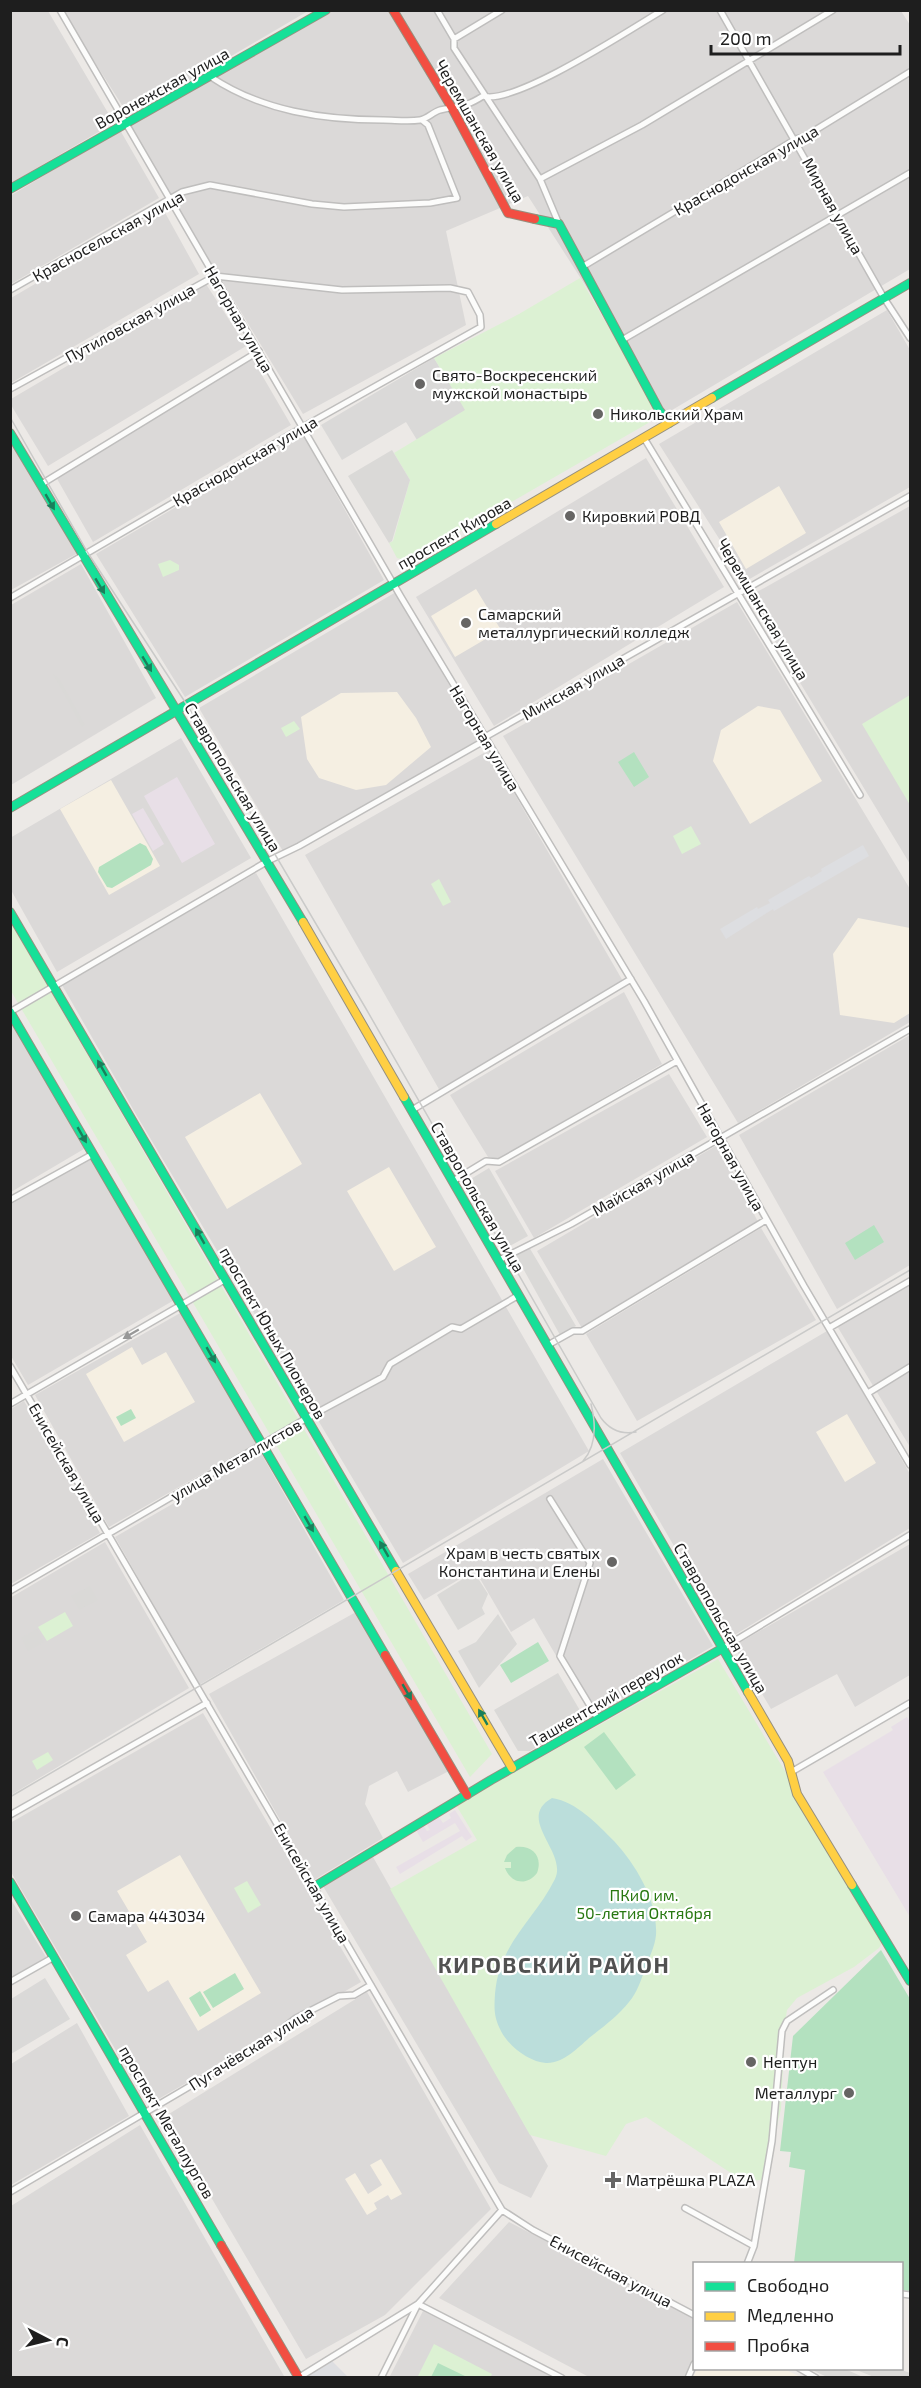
<svg xmlns="http://www.w3.org/2000/svg" width="921" height="2388" viewBox="0 0 921 2388" font-family="'Exo 2',sans-serif">
	<style>
		.residential { fill: #dbd9d8 }
		.industrial { fill: #e8dfe7 }
		.education { fill: #f5efe2 }
		.religious { fill: #dad9d8 }
		.park { fill: #dcf1d3 }
		.pitch { fill: #b3e1bf }
		.parking { fill: #dad9d7 }
		.plaza { fill: #dddee1 }
		.water { fill: #bbdedb }
		.lines { fill: none; stroke-linecap: round; stroke-linejoin: round }
		.street-casing { stroke: #bfbebd; stroke-width: 8 }
		.fast-casing { stroke: #96907f; stroke-width: 10 }
		.slow-casing { stroke: #96907f; stroke-width: 10 }
		.jam-casing { stroke: #96907f; stroke-width: 10 }
		.street { stroke: #fcfcfb; stroke-width: 5 }
		.fast { stroke: #16e098; stroke-width: 8 }
		.slow { stroke: #ffcf43; stroke-width: 8 }
		.jam { stroke: #f24e42; stroke-width: 8 }
		.tram { stroke: #cacac9; stroke-width: 1.5 }
		.oneway { fill: #1a7f5b }
		.oneway2 { fill: #989898 }
		.poi-dot { fill: #666564; stroke: #fff; stroke-width: 2 }
		.labels { text-anchor: middle; stroke-width: 4.5; stroke-linejoin: round; paint-order: stroke }
		.street-label { font-size: 16px; fill: #1e1e1e; stroke: #fff }
		.poi-label { font-size: 16px; fill: #1e1e1e; stroke: #fff; text-anchor: start }
		.park-label { font-size: 16px; fill: #277710; stroke: #fff }
		.district-label { font-size: 22px; font-weight: bold; letter-spacing: 1.5px; fill: #515151; stroke: #fff }
	</style>
	<rect width="100%" height="100%" fill="#ece9e6"/>
	<path class="residential" d="M11,10L48,11L114,123L11,183Z
		M62,11H308L129,116Z
		M319,11H901L910,25V269L667,413L528,196L446,231L466,325L303,414L126,123Z
		M120,130L159,198L11,284L10,196Z
		M163,209L199,274L11,383V298Z
		M206,284L246,346L48,466L11,405V399Z
		M887,310L910,350V487L746,581L659,444Z
		M252,358L291,425L93,542L56,477Z
		M302,433L384,580L185,697L96,554Z
		M10,438L78,553L11,590H10Z
		M646,458L724,587L494,726L416,597Z
		M910,506V864L748,597Z
		M81,564L156,698L11,785V605Z
		M396,592L480,739L284,853L199,708Z
		M737,602L910,889V1022L738,1123L503,736Z
		M181,738L251,858L57,972L11,890L10,838Z
		M489,750L624,983L440,1091L305,855Z
		M256,873L589,1451L403,1563L137,1116L62,985Z
		M624,992L662,1064L498,1159L488,1157L450,1095Z
		M14,1018L89,1146L11,1192L10,1021Z
		M910,1035V1265L837,1309L739,1135Z
		M669,1074L707,1137L534,1238L495,1171Z
		M719,1144L758,1222L583,1330L537,1251Z
		M94,1156L176,1299L28,1385L11,1356L10,1203Z
		M761,1228L816,1320L637,1421L586,1334Z
		M910,1283V1447L837,1326Z
		M182,1312L256,1443L109,1527L35,1395Z
		M827,1331L910,1474V1528L728,1639L620,1453Z
		M24,1401L100,1533L11,1584V1409Z
		M261,1453L344,1600L199,1685L115,1537Z
		M603,1459L713,1646L592,1717L534,1618L511,1632L475,1570L424,1600L408,1574Z
		M105,1542L189,1688L11,1795L10,1598Z
		M910,1544V1675L855,1707L837,1674L771,1709L734,1646Z
		M356,1612L449,1771L408,1792L397,1771L369,1786L365,1804L383,1838L314,1880L209,1694Z
		M203,1713L361,1982L148,2105L11,1872L10,1823Z
		M373,1857L548,2166L531,2198L499,2183L323,1886Z
		M10,1898L46,1957L11,1978H10Z
		M367,1992L491,2209L385,2315L306,2359L164,2117Z
		M77,2023L129,2116L11,2185V2064Z
		M140,2125L284,2376L282,2377H11V2206Z
		M509,2222L694,2318V2358L684,2377H589L439,2298Z
		M423,2311L552,2377L389,2378Z"/>
	<path class="industrial" d="M177,777L215,844L182,863L144,796Z
		M143,808L164,844L153,851L132,814Z
		M907,1717L910,1722V1917L823,1772L893,1730L891,1727Z
		M455,1810L472,1837L466,1841L462,1836L400,1874L396,1867L460,1831L455,1823L423,1842L416,1830L423,1825L427,1831L430,1830L426,1823L438,1816L443,1823L451,1818L449,1814Z"/>
	<path class="education" d="M779,486L806,533L746,569L719,522Z
		M476,589L501,630L455,657L431,616Z
		M397,692L416,718L431,747L386,785L356,790L319,778L307,759L301,717L341,693Z
		M758,706L780,710L822,781L750,824L713,761L721,730Z
		M111,780L160,866L109,895L60,809Z
		M858,918L910,928V1013L894,1023L840,1015L833,954Z
		M260,1093L302,1164L227,1209L185,1137Z
		M389,1167L436,1247L394,1271L347,1191Z
		M132,1347L142,1365L166,1352L195,1402L124,1442L86,1374Z
		M847,1414L876,1463L845,1482L816,1432Z
		M180,1855L261,1993L198,2031L168,1980L148,1992L126,1955L147,1942L117,1891Z
		M381,2159L402,2194L391,2200L388,2195L374,2203L377,2209L367,2215L345,2179L355,2173L368,2194L382,2185L370,2165Z
		M698,2368L784,2369L801,2377H693Z"/>
	<path class="religious" d="M434,358L466,410L417,440L406,422L342,460L321,425Z
		M45,1978L70,2019L11,2054V1999Z"/>
	<path class="park" d="M580,278L655,407L645,414L650,422L409,561L397,558L389,543L393,541L410,480L394,453L465,410L434,358L519,314Z
		M170,560L179,565V570L163,577L158,564Z
		M910,695V805L862,724Z
		M294,721L300,729L286,737L281,728Z
		M691,826L701,844L682,854L673,836Z
		M439,879L451,902L443,906L431,884Z
		M10,921L492,1754L470,1777L11,991Z
		M65,1612L73,1626L47,1641L38,1627Z
		M718,1659L835,1855L887,1935L879,1948L854,1967L797,1998L787,2010L785,2023L781,2109L764,2180L743,2181L646,2117L626,2124L606,2156L530,2135L390,1889L477,1840L456,1805Z
		M48,1752L53,1760L37,1770L32,1761Z
		M247,1881L261,1905L248,1913L234,1888Z
		M434,2344L492,2374L490,2378H417Z"/>
	<path class="pitch" d="M634,752L649,777L634,787L618,762Z
		M140,843L146,846L153,859L151,865L112,888L107,887L98,872L99,867Z
		M874,1225L884,1242L855,1260L845,1243Z
		M131,1409L136,1418L121,1426L116,1417Z
		M538,1642L549,1661L511,1683L500,1665Z
		M604,1732L636,1775L616,1790L584,1747Z
		M516,1847C533,1845 543,1857 537,1873C527,1886 511,1884 505,1868H511V1862H504L507,1855Z
		M881,1950L910,1999V2291L902,2290V2264L794,2263L805,2170L789,2167L791,2152L780,2151L793,2036Z
		M235,1973L244,1989L213,2008L203,1992Z
		M200,1991L211,2010L200,2017L189,1998Z
		M438,2363L467,2377H431Z"/>
	<path class="parking" d="M392,450L410,480L392,541L389,543L348,476Z
		M53,674L59,678L85,725L82,727Z
		M489,1168L528,1236L508,1247L469,1180Z
		M529,1247L576,1326L560,1335L515,1254Z
		M474,1572L488,1594L482,1608L485,1614L458,1630L437,1595Z
		M90,1586L98,1600L79,1610L71,1596Z
		M498,1614L517,1644L479,1688L458,1651L476,1642Z
		M37,1629L44,1642L28,1651L21,1638Z
		M558,1673L585,1719L530,1751H518L494,1710Z
		M810,2369H845L863,2377H827Z
		M854,2369H899L910,2373V2377H874Z"/>
	<path class="plaza" d="M863,845L869,856L774,911L773,909L726,939L720,929L757,907L758,909L770,903L768,900L809,876L811,878L822,871L821,869Z
		M327,2356L348,2377L291,2378Z"/>
	<path class="water" d="M552,1798C577,1802 597,1824 614,1841C636,1865 658,1901 656,1935C655,1946 649,1958 645,1969C641,1980 637,1993 629,2002C618,2016 603,2027 589,2038C578,2048 562,2064 546,2063C529,2062 507,2045 500,2029C494,2017 494,2008 495,1994C499,1943 534,1921 555,1879C568,1852 515,1819 552,1798Z"/>
	<g class="lines">
		<g class="street-casing">
			<path id="street" d="M60,10L401,597L644,1001L804,1286L910,1465
				M437,10L454,39V48L540,179L559,224
				M720,10L884,298L910,338
				M454,39L502,10
				M211,77C262,111 323,120 383,120C395,120 408,122 420,120C427,119 433,112 440,110C461,105 464,108 483,96C514,106 631,29 663,10
				M540,179L642,125L833,10
				M582,267L796,139L804,137L910,72
				M10,290L182,192L210,185L312,204L344,207L430,203L457,198L428,125L422,120
				M622,340L910,173
				M10,389L215,276L342,290L450,288L468,292L480,315L481,327L303,427L10,598
				M644,438L860,795
				M40,485L259,351
				M10,1012L268,861L299,846L482,742L485,737L910,496
				M412,1110L631,979
				M453,1181L486,1161L499,1162L677,1061
				M10,1200L93,1154
				M499,1260L571,1224L910,1029
				M829,1328L910,1281
				M548,1345L573,1331H582L766,1220
				M10,1366L502,2210L533,2230L694,2315
				M868,1393L910,1367
				M10,1404L226,1279
				M550,1499L590,1563L560,1656L598,1719
				M10,1591L307,1418L383,1377L390,1364L452,1327L461,1329L519,1295
				M723,1648L910,1535
				M793,1771L910,1703
				M10,1815L207,1703
				M10,1982L54,1957
				M10,2192L267,2041L296,2018L339,1996L354,1995L371,1985
				M685,2208L754,2246
				M747,2264L754,2246L772,2141L782,2031L787,2021L833,1990
				M902,2294L910,2295
				M418,2304L562,2378
				M799,2368L816,2378
				M298,2378L418,2304L502,2210
				M381,2378L417,2306
				M688,2378L694,2364"/>
		</g>
		<g class="fast-casing">
			<path id="fast" d="M10,189L326,10
				M535,219L559,224L659,410L669,423
				M712,398L910,283
				M10,433L303,922
				M10,808L496,524
				M10,912L396,1571
				M10,1012L385,1655
				M404,1097L748,1692
				M10,1882L221,2245
				M852,1885L910,1981
				M314,1887L491,1780L723,1648"/>
		</g>
		<g class="slow-casing">
			<path id="slow" d="M496,524L712,398
				M303,922L404,1097
				M396,1571L512,1768
				M748,1692L788,1761L797,1794L852,1885"/>
		</g>
		<g class="jam-casing">
			<path id="jam" d="M393,10L452,108L508,213L535,219
				M385,1655L467,1795
				M221,2245L299,2378"/>
		</g>
		<use href="#street" class="street"/>
		<use href="#fast" class="fast"/>
		<use href="#slow" class="slow"/>
		<use href="#jam" class="jam"/>
		<path class="tram" d="M10,417L88,553L187,705L365,1007L601,1418C610,1430 621,1435 636,1432
			M583,1461C597,1445 596,1424 591,1404
			M10,1797L910,1270"/>
	</g>
	<defs><path id="oneway-solid" d="M-6-.8H1V-3.2L6.5 0L1 3.2V.8H-6Z" transform="scale(1.5)"/></defs>
	<g class="oneway">
		<use href="#oneway-solid" transform="translate(50 502) rotate(60)"/>
		<use href="#oneway-solid" transform="translate(100 586) rotate(59)"/>
		<use href="#oneway-solid" transform="translate(147 664) rotate(59)"/>
		<use href="#oneway-solid" transform="translate(102 1068) rotate(-120)"/>
		<use href="#oneway-solid" transform="translate(82 1135) rotate(60)"/>
		<use href="#oneway-solid" transform="translate(200 1236) rotate(-120)"/>
		<use href="#oneway-solid" transform="translate(211 1355) rotate(60)"/>
		<use href="#oneway-solid" transform="translate(309 1524) rotate(60)"/>
		<use href="#oneway-solid" transform="translate(384 1549) rotate(-120)"/>
		<use href="#oneway-solid" transform="translate(407 1692) rotate(60)"/>
		<use href="#oneway-solid" transform="translate(483 1717) rotate(-120)"/>
	</g>
	<use class="oneway2" href="#oneway-solid" transform="translate(131 1334) rotate(150)"/>
	<g class="poi-dot">
		<circle cx="420" cy="384" r="6"/>
		<circle cx="598" cy="414" r="6"/>
		<circle cx="570" cy="516" r="6"/>
		<circle cx="466" cy="623" r="6"/>
		<circle cx="612" cy="1562" r="6"/>
		<circle cx="76" cy="1916" r="6"/>
		<circle cx="751" cy="2062" r="6"/>
		<circle cx="849" cy="2093" r="6"/>
		<path d="M610 2171h6v6h6v6h-6v6h-6v-6h-6v-6h6z"/>
	</g>
	<g class="labels">
		<g class="street-label">
			<text transform="translate(162 88) rotate(-29)" y="6">Воронежская улица</text>
			<text transform="translate(480 131) rotate(60)" y="6">Черемшанская улица</text>
			<text transform="translate(746 170) rotate(-30)" y="6">Краснодонская улица</text>
			<text transform="translate(833 206) rotate(61)" y="6">Мирная улица</text>
			<text transform="translate(108 236) rotate(-29)" y="6">Красносельская улица</text>
			<text transform="translate(239 319) rotate(60)" y="6">Нагорная улица</text>
			<text transform="translate(130 323) rotate(-29)" y="6">Путиловская улица</text>
			<text transform="translate(245 461) rotate(-30)" y="6">Краснодонская улица</text>
			<text transform="translate(454 533) rotate(-30)" y="6">проспект Кирова</text>
			<text transform="translate(763 609) rotate(59)" y="6">Черемшанская улица</text>
			<text transform="translate(573 687) rotate(-30)" y="6">Минская улица</text>
			<text transform="translate(485 738) rotate(59)" y="6">Нагорная улица</text>
			<text transform="translate(233 777) rotate(59)" y="6">Ставропольская улица</text>
			<text transform="translate(731 1157) rotate(61)" y="6">Нагорная улица</text>
			<text transform="translate(643 1183) rotate(-30)" y="6">Майская улица</text>
			<text transform="translate(478 1197) rotate(60)" y="6">Ставропольская улица</text>
			<text transform="translate(273 1333) rotate(60)" y="6">проспект Юных Пионеров</text>
			<text transform="translate(236 1460) rotate(-30)" y="6">улица Металлистов</text>
			<text transform="translate(67 1463) rotate(60)" y="6">Енисейская улица</text>
			<text transform="translate(721 1618) rotate(60)" y="6">Ставропольская улица</text>
			<text transform="translate(606 1699) rotate(-30)" y="6">Ташкентский переулок</text>
			<text transform="translate(312 1883) rotate(60)" y="6">Енисейская улица</text>
			<text transform="translate(251 2048) rotate(-32)" y="6">Пугачёвская улица</text>
			<text transform="translate(167 2122) rotate(60)" y="6">проспект Металлургов</text>
			<text transform="translate(611 2271) rotate(28)" y="6">Енисейская улица</text>
		</g>
		<g class="poi-label">
			<text x="432" y="381">Свято-Воскресенский<tspan x="432" dy="18">мужской монастырь</tspan></text>
			<text x="610" y="420">Никольский Храм</text>
			<text x="582" y="522">Кировкий РОВД</text>
			<text x="478" y="620">Самарский<tspan x="478" dy="18">металлургический колледж</tspan></text>
			<text x="600" y="1559" text-anchor="end">Храм в честь святых<tspan x="600" dy="18">Константина и Елены</tspan></text>
			<text x="88" y="1922">Самара 443034</text>
			<text x="763" y="2068">Нептун</text>
			<text x="837" y="2099" text-anchor="end">Металлург</text>
			<text x="626" y="2186">Матрёшка PLAZA</text>
		</g>
		<g class="park-label">
			<text x="644" y="1901">ПКиО им.<tspan x="644" dy="18">50-летия Октября</tspan></text>
		</g>
		<g class="district-label">
			<text x="554" y="1973">КИРОВСКИЙ РАЙОН</text>
		</g>
	</g>
	<rect width="921" height="2388" fill="none" stroke="#1e1e1e" stroke-width="24"/>
	<rect x="693" y="2262" width="210" height="108" fill="#ffffff" stroke="#a5a5a5" stroke-width="1.5"/>
	<rect x="705" y="2282" width="30" height="9" fill="#16e098" stroke="#a5a5a5" stroke-width="1.5"/>
	<text x="747" y="2292" font-size="18" fill="#1e1e1e">Свободно</text>
	<rect x="705" y="2312" width="30" height="9" fill="#ffcf43" stroke="#a5a5a5" stroke-width="1.5"/>
	<text x="747" y="2322" font-size="18" fill="#1e1e1e">Медленно</text>
	<rect x="705" y="2342" width="30" height="9" fill="#f24e42" stroke="#a5a5a5" stroke-width="1.5"/>
	<text x="747" y="2352" font-size="18" fill="#1e1e1e">Пробка</text>
	<g transform="translate(48 2340) rotate(97)" stroke="#ffffff" stroke-width="4.5" paint-order="stroke">
	<path d="M0-4.5L10 22L0 15L-10 22Z" fill="#1e1e1e"/>
	<text y="-9" font-size="16" font-weight="bold" text-anchor="middle" fill="#1e1e1e">С</text>
	</g>
	<path d="M711 45v9h189v-9" fill="none" stroke="#1e1e1e" stroke-width="3"/>
	<text x="720" y="45" font-size="18" fill="#1e1e1e" stroke="#ffffff" stroke-width="4.5" paint-order="stroke">200 m</text>
</svg>
